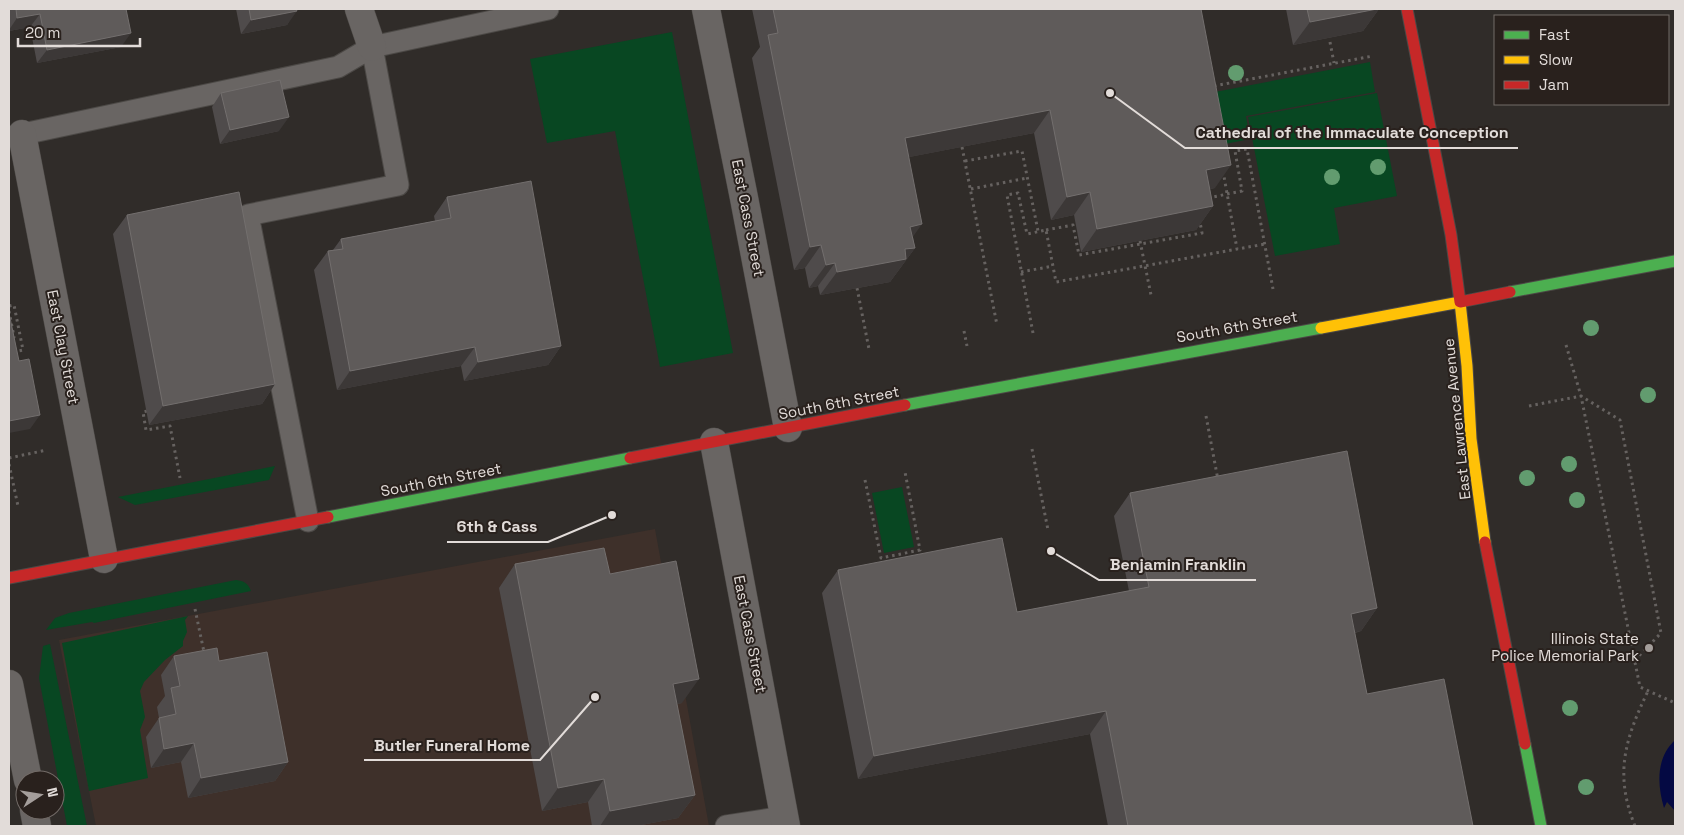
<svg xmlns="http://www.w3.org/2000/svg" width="1684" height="835" viewBox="0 0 1684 835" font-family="'Space Grotesk',sans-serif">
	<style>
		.built { fill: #3e302a }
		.green { fill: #084722 }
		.water { fill: #040943 }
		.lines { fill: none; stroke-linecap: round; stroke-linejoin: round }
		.lane-casing { stroke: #4c4946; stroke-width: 23 }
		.street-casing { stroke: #4c4946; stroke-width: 29 }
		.fast-casing { stroke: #4c4946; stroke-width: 13 }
		.slow-casing { stroke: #4c4946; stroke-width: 13 }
		.jam-casing { stroke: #4c4946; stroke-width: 13 }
		.path { stroke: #666260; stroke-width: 3; stroke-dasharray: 2.5 4; stroke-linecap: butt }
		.lane { stroke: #696563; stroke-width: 21 }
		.street { stroke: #696563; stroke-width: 28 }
		.fast { stroke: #4caf50; stroke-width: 11 }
		.slow { stroke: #ffc107; stroke-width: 11 }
		.jam { stroke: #c62828; stroke-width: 11 }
		.tree { fill: #629c6f }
		.wall { fill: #4f4b4b }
		.shaded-wall { fill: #3c3837 }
		.building { fill: #5f5b5a; stroke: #736f6e }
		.poi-dot { fill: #a49e9b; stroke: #29211d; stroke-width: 2 }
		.labels { text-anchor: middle; stroke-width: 4; stroke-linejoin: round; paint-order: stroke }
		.street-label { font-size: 15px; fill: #e2dcd9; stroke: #29211d }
		.poi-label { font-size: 15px; fill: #e2dcd9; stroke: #29211d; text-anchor: end }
		.leader { fill: none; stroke: #e2dcd9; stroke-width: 2 }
		.callout-dot { fill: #e2dcd9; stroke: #29211d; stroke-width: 2 }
		.callout-label { font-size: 16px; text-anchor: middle; font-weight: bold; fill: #e2dcd9; stroke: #29211d; stroke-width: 4; stroke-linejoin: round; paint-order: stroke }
	</style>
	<rect width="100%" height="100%" fill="#302c29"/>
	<path class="built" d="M655,529L709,826H96L59,640Z"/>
	<path class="green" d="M672,32L733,353L660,367L615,131L547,143L530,59Z
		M1370,62L1375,92L1246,116L1250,139L1225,144L1215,92Z
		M1377,93L1397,196L1334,208L1340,244L1275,256L1248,117Z
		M275,466L269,480L135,505L118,497Z
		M902,487L914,547L884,553L872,493Z
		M236,580C244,581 248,583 251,591L94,623L92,622L46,630L55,618L69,613Z
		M188,616L185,620L187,632L183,641V646L165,660L144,682L140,691L145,717L140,730L148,778L89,791L62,643Z
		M50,644L87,826H67L39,678L43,646Z"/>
	<path class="water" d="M1675,740V811L1667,802L1664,808C1657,784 1656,758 1675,740Z"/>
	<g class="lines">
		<g class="lane-casing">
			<path id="lane" d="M9,137L338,67L372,47L548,9
				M308,521L248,215L398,185L372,47
				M726,826L784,817"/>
		</g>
		<g class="street-casing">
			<path id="street" d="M359,9L372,47
				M706,9L744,198L788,428
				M22,134L104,559
				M714,442L786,826
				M9,684L28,780
				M34,810L37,826"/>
		</g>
		<g class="fast-casing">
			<path id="fast" d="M1510,292L1675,261
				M905,405L1321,328
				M328,517L630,458
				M1525,744L1541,826"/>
		</g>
		<g class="slow-casing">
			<path id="slow" d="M1321,328L1460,302L1467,366L1471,439L1485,542"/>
		</g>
		<g class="jam-casing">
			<path id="jam" d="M1407,9L1451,235L1460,302L1510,292
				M630,458L905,405
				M1485,542L1525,744
				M9,578L328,517"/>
		</g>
		<path class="path" d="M1330,42L1334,63
			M1214,86L1373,56
			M962,147L997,325
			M965,161L1022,151L1038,231
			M1223,171L1237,249
			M971,189L1027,178
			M1208,198L1242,191L1235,151L1247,149L1273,289
			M1046,230L1073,225L1079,255L1202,233L1200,222
			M1140,241L1151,295
			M1021,272L1053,266
			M857,288L869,349
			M9,306L14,305L23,350L9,353
			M9,311L14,337L9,338
			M964,331L967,346
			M1033,333L1007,195L1018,193L1027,234L1046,230L1056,282L1265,244
			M1566,345L1581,396L1640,687L1675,703
			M1529,406L1581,396L1620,420L1661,633L1635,660
			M147,411L143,412L146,430L170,426L180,478
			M1206,416L1218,480
			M1032,449L1048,530
			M9,458L47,450
			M9,464L18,506
			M865,480L881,558L920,550L905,472
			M195,609L204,652
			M1635,826C1614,774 1625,739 1648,691"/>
		<use href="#lane" class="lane"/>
		<use href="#street" class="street"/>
		<use href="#fast" class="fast"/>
		<use href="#slow" class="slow"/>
		<use href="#jam" class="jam"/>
	</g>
	<g class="tree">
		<circle cx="1236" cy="73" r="8"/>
		<circle cx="1378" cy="167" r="8"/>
		<circle cx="1332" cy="177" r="8"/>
		<circle cx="1591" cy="328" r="8"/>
		<circle cx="1648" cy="395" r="8"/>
		<circle cx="1569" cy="464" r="8"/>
		<circle cx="1527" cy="478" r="8"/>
		<circle cx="1577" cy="500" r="8"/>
		<circle cx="1570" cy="708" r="8"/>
		<circle cx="1586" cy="787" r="8"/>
	</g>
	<path class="wall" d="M9,9H133L126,10L121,47L37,63L30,27L9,31Z
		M236,9H296L287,25L241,34Z
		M752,9H1201L1215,188L1210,189L1213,206L1196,230L1081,252L1074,215L1051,220L1034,133L909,157L913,237L915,248L890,282L820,295L818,286L809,288L805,268L794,270L752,58L760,47Z
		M1286,9H1379L1363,31L1293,45Z
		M221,93L279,131L220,144L212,107Z
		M447,197L561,346L548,365L464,381L461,366L337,390L314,270L328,251L333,250L341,239L435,221L434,216Z
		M127,215L275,384L262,404L149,425L113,234Z
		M1130,493L1377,608L1361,631L1355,633L1367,694L1473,826H1108L1090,734L858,779L822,593L838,570L1017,612L1129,591L1114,516Z
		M515,564L610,574L682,703L677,704L695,795L678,818L636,826H592L588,802L542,811L499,588Z
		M174,656L219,661L288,762L275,781L188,798L181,762L151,768L146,737L159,718L157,707L165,696L161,675Z"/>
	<path class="shaded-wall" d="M1377,9H1379L1363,31L1293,45L1310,22Z
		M297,11L287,25L241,34L251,20Z
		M40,14L30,27L9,31V30L17,18Z
		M131,33L121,47L37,63L47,50Z
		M1050,110L1034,133L889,161L905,138Z
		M289,117L279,131L220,144L230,130Z
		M1231,165L1215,188L1190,193L1206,170Z
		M1090,192L1074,215L1051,220L1067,197Z
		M1213,206L1196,230L1081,252L1097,229Z
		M922,224L905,248L910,227Z
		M821,245L805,268L794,270L810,247Z
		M915,248L890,282L820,295L837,272L905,249Z
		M835,263L818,286L809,288L826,265Z
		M561,346L548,365L464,381L478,362Z
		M475,347L461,366L337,390L350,371Z
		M275,384L262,404L149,425L163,406Z
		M40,415L30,429L9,433V421Z
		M1377,608L1361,631L1335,637L1351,614Z
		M699,679L682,703L657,708L673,684Z
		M1106,711L1090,734L858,779L874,756Z
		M194,743L181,762L151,768L164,749Z
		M288,762L275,781L188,798L201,778Z
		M604,779L588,802L542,811L558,788Z
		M695,795L678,818L636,826H600L610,811Z"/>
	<path class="building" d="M16,9H126L131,33L47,50L40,14L17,18Z
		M249,9H296L297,11L251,20Z
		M773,9H1201L1231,165L1206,170L1213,206L1097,229L1090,192L1067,197L1050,110L905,138L922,224L910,227L915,248L905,249L906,259L837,272L835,263L826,265L821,245L810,247L768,35L778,33Z
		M1307,9H1377L1310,22Z
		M280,80L289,117L230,130L221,93Z
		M531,181L561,346L478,362L475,347L350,371L328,251L343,249L341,239L451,218L447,197Z
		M239,192L275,384L163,406L127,215Z
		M9,313L19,361L29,359L40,415L9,421Z
		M1347,451L1377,608L1351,614L1367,694L1444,679L1473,826H1128L1106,711L874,756L838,570L1002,538L1017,612L1149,587L1130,493Z
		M604,548L610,574L676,561L699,679L673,684L695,795L610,811L604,779L558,788L515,564Z
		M217,648L219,661L267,652L288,762L201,778L194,743L164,749L159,718L176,714L171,688L180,686L174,656Z"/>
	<circle class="poi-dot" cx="1649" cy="648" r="5"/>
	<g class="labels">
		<g class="street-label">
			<text transform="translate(748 218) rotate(79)" y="5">East Cass Street</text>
			<text transform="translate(1237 327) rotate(-10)" y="5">South 6th Street</text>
			<text transform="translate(63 347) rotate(79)" y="5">East Clay Street</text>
			<text transform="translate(839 403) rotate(-11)" y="5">South 6th Street</text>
			<text transform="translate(1457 419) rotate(-96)" y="5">East Lawrence Avenue</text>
			<text transform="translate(441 480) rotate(-11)" y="5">South 6th Street</text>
			<text transform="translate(750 634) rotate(79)" y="5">East Cass Street</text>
		</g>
		<g class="poi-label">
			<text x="1639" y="644">Illinois State<tspan x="1639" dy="17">Police Memorial Park</tspan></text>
		</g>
	</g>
	<path class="leader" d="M1110 93L1185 148H1518M612 515L548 542H447M1051 551L1099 580H1256M595 697L540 760H364"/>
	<g class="callout-dot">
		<circle cx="1110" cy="93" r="5"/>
		<circle cx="612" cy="515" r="5"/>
		<circle cx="1051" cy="551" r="5"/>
		<circle cx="595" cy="697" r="5"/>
	</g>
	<g class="callout-label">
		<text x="1352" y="138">Cathedral of the Immaculate Conception</text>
		<text x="497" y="532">6th &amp; Cass</text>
		<text x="1178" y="570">Benjamin Franklin</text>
		<text x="452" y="751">Butler Funeral Home</text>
	</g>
	<rect width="1684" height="835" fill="none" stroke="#e2dcd9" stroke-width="20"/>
	<rect x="1494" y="15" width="175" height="90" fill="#29211d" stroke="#736c68"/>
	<rect x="1504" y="31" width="25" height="8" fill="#4caf50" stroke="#736c68"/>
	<text x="1539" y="40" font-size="15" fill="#e2dcd9">Fast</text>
	<rect x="1504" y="56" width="25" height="8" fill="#ffc107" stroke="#736c68"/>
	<text x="1539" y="65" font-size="15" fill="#e2dcd9">Slow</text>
	<rect x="1504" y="81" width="25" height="8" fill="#c62828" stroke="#736c68"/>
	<text x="1539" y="90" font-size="15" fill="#e2dcd9">Jam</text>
	<g transform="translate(40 795) rotate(78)"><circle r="24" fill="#29211d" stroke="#736c68"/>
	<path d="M0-4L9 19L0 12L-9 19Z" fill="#a49e9b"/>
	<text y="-8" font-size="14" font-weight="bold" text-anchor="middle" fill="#e2dcd9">N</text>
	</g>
	<path d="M18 38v8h122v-8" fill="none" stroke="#e2dcd9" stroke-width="2.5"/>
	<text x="25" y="38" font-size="15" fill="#e2dcd9" stroke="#29211d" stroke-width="4" paint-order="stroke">20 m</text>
</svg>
